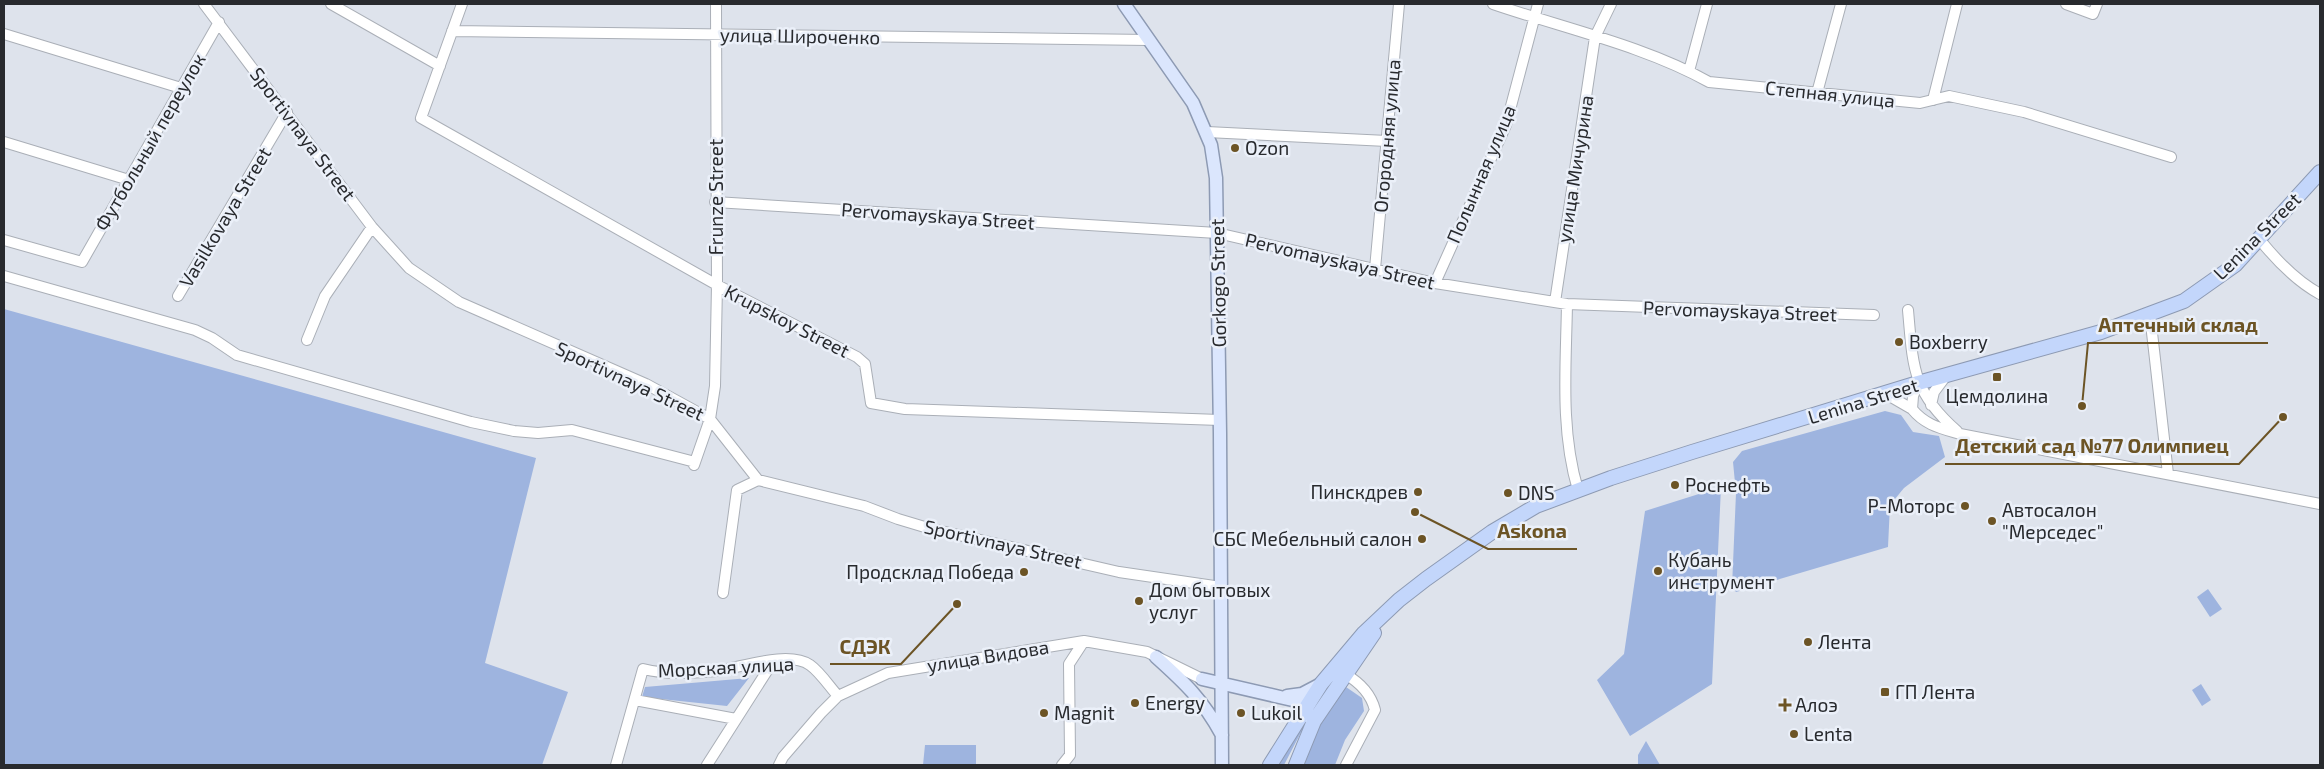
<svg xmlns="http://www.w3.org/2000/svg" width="2324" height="769" viewBox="0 0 2324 769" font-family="'Exo 2',sans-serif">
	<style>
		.green { fill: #9eb4df }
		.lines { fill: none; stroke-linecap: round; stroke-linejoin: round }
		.minor-casing { stroke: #aaafb7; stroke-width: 12 }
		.major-casing { stroke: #8d9ab3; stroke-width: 15 }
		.highway-casing { stroke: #8d9ab3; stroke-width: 16 }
		.minor { stroke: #fff; stroke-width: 10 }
		.major { stroke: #dbe6fd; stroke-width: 12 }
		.highway { stroke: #c3d6fb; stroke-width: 14 }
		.poi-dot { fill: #6c5425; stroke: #ebf0f9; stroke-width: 2 }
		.labels { text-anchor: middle; stroke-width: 5; stroke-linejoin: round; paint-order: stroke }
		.street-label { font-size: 19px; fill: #282a2e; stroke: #ebf0f9 }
		.poi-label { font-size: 19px; fill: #282a2e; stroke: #ebf0f9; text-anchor: start }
		.leader { fill: none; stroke: #6c5425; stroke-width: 2 }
		.callout-dot { fill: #6c5425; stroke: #ebf0f9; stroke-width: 2 }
		.callout-label { font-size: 20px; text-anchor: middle; font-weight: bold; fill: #6c5425; stroke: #ebf0f9; stroke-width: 5; stroke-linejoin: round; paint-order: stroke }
	</style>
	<rect width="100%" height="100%" fill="#dee3ec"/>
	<path class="green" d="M4,309L536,458L485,663L568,692L542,765H4Z
		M1885,411L1901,415L1913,432L1939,436L1945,457L1904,488L1890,505L1888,547L1736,592L1732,587L1736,493L1733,462L1742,451Z
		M1721,487L1712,684L1630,736L1597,680L1624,654L1645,511Z
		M2208,589L2222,609L2210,617L2197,597Z
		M749,678L727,706L642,697L645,687Z
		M1331,683L1310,715L1284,765H1279L1306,708Z
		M2201,684L2211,700L2202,706L2192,690Z
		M1346,687L1362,698L1364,711L1345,740L1335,765H1301C1311,746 1330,698 1346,687Z
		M1646,741L1660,765H1638V755Z
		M925,745H976V765H923Z"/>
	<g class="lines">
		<g class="minor-casing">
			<path id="minor" d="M204,4L372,227L409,268L459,302L646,384L710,419L758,480L864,506L898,519L928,528L1119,572L1221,587
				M331,4L440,66
				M462,4L421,118L717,285L857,357L865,364L871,403L905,409L1220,420
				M1493,4C1563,28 1645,46 1709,82L1920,103L1949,96L2024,112L2171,157
				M2066,4L2093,14L2097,4
				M452,31L1149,40
				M4,34L181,88
				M1689,71L1707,4
				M1817,93L1841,4
				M1933,100L1957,4
				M1207,132L1387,141
				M4,142L129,180
				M715,202L1217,233L1435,283L1567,304L1874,315
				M4,240L82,262L219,22
				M2260,240C2277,261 2296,281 2320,294
				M1375,269L1399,4
				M4,276L195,330L212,338L237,355L471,422L514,431L538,433L572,430L695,462
				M1435,283L1506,125L1538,4
				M178,296L287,112
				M1555,302L1595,37L1611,4
				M1567,304C1566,366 1560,430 1578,490
				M1908,310C1913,366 1912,392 1957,431
				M2150,315L2168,474
				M307,340L325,296L372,227
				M1918,383L1913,396L1912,409C1925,425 1940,428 1960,434L2320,504
				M1886,394L1912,409
				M1931,405L1934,392L1946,376
				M694,465L710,419L715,386L717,285L716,4
				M723,593L737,490L758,480
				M1345,674C1359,682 1371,694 1375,710L1346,765
				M635,700L736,719
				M616,765L643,669C667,675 692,673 716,671C740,668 788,650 810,665C820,672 829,686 838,696
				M707,765L774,660
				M779,765L783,757L821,713L838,696L888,673L1084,641L1147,652L1202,679
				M1062,765L1070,755L1069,664L1084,641"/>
		</g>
		<g class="major-casing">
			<path id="major" d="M1124,4L1193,103L1211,145L1216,178L1220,433L1222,765
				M1156,657C1186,684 1202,699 1222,735
				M1202,679L1297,701L1306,708L1309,717
				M1287,696L1302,694L1321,684"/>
		</g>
		<g class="highway-casing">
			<path id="highway" d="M1270,765L1321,684L1364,633L1399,600L1426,579L1492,532L1536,506L1611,478L1692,452L1918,383L2101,332L2184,301L2235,265L2320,172
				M1296,765L1314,721L1374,633"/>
		</g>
		<use href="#minor" class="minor"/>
		<use href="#major" class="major"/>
		<use href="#highway" class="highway"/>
	</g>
	<g class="poi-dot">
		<circle cx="1235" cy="148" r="5"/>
		<circle cx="1899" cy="342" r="5"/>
		<rect x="1992" y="372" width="10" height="10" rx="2.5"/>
		<circle cx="1675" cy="485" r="5"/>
		<circle cx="1418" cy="492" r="5"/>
		<circle cx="1508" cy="493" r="5"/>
		<circle cx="1965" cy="506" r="5"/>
		<circle cx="1992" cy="521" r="5"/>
		<circle cx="1422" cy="539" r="5"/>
		<circle cx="1658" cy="571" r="5"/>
		<circle cx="1024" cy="572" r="5"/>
		<circle cx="1139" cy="601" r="5"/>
		<circle cx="1808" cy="642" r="5"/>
		<rect x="1880" y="687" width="10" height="10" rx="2.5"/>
		<circle cx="1135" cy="703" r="5"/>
		<path d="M1782.5 697.5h5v5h5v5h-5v5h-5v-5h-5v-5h5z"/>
		<circle cx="1044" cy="713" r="5"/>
		<circle cx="1241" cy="713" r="5"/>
		<circle cx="1794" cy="734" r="5"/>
	</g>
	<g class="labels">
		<g class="street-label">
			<text transform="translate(800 36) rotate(1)" y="7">улица Широченко</text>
			<text transform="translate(1830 94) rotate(6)" y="7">Степная улица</text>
			<text transform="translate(303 134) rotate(53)" y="7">Sportivnaya Street</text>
			<text transform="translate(1387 136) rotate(-85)" y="7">Огородняя улица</text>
			<text transform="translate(150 142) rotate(-60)" y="7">Футбольный переулок</text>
			<text transform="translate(1575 169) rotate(-81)" y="7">улица Мичурина</text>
			<text transform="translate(1481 174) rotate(-67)" y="7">Полынная улица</text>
			<text transform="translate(716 197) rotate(-90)" y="7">Frunze Street</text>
			<text transform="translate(938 216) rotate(4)" y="7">Pervomayskaya Street</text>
			<text transform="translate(225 217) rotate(-59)" y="7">Vasilkovaya Street</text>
			<text transform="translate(2257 236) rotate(-45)" y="7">Lenina Street</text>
			<text transform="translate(1340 261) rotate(13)" y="7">Pervomayskaya Street</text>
			<text transform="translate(1218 283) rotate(-91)" y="7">Gorkogo Street</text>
			<text transform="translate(1740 311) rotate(2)" y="7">Pervomayskaya Street</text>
			<text transform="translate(787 321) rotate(27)" y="7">Krupskoy Street</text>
			<text transform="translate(630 381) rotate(25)" y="7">Sportivnaya Street</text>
			<text transform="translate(1863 401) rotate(-17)" y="7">Lenina Street</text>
			<text transform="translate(1003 544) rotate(13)" y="7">Sportivnaya Street</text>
			<text transform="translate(988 656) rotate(-9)" y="7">улица Видова</text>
			<text transform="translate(726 667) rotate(-3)" y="7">Морская улица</text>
		</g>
		<g class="poi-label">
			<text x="1245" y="155">Ozon</text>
			<text x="1909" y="349">Boxberry</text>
			<text x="1997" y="403" text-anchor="middle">Цемдолина</text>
			<text x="1685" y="492">Роснефть</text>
			<text x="1408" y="499" text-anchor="end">Пинскдрев</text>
			<text x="1518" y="500">DNS</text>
			<text x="1955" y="513" text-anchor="end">Р-Моторс</text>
			<text x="2002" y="517">Автосалон<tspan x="2002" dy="22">"Мерседес"</tspan></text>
			<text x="1412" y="546" text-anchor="end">СБС Мебельный салон</text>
			<text x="1668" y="567">Кубань<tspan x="1668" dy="22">инструмент</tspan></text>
			<text x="1014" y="579" text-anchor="end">Продсклад Победа</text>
			<text x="1149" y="597">Дом бытовых<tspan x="1149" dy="22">услуг</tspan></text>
			<text x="1818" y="649">Лента</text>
			<text x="1895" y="699">ГП Лента</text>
			<text x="1145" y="710">Energy</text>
			<text x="1795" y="712">Алоэ</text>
			<text x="1054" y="720">Magnit</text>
			<text x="1251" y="720">Lukoil</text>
			<text x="1804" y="741">Lenta</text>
		</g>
	</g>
	<path class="leader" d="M2082 406L2088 343H2268M2283 417L2239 464H1945M1415 512L1488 549H1577M957 604L901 664H830"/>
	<g class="callout-dot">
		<circle cx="2082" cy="406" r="5"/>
		<circle cx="2283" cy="417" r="5"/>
		<circle cx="1415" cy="512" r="5"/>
		<circle cx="957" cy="604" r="5"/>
	</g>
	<g class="callout-label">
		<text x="2178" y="332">Аптечный склад</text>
		<text x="2092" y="453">Детский сад №77 Олимпиец</text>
		<text x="1532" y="538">Askona</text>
		<text x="865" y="654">СДЭК</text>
	</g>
	<rect width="2324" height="769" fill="none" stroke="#282a2e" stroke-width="10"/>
</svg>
